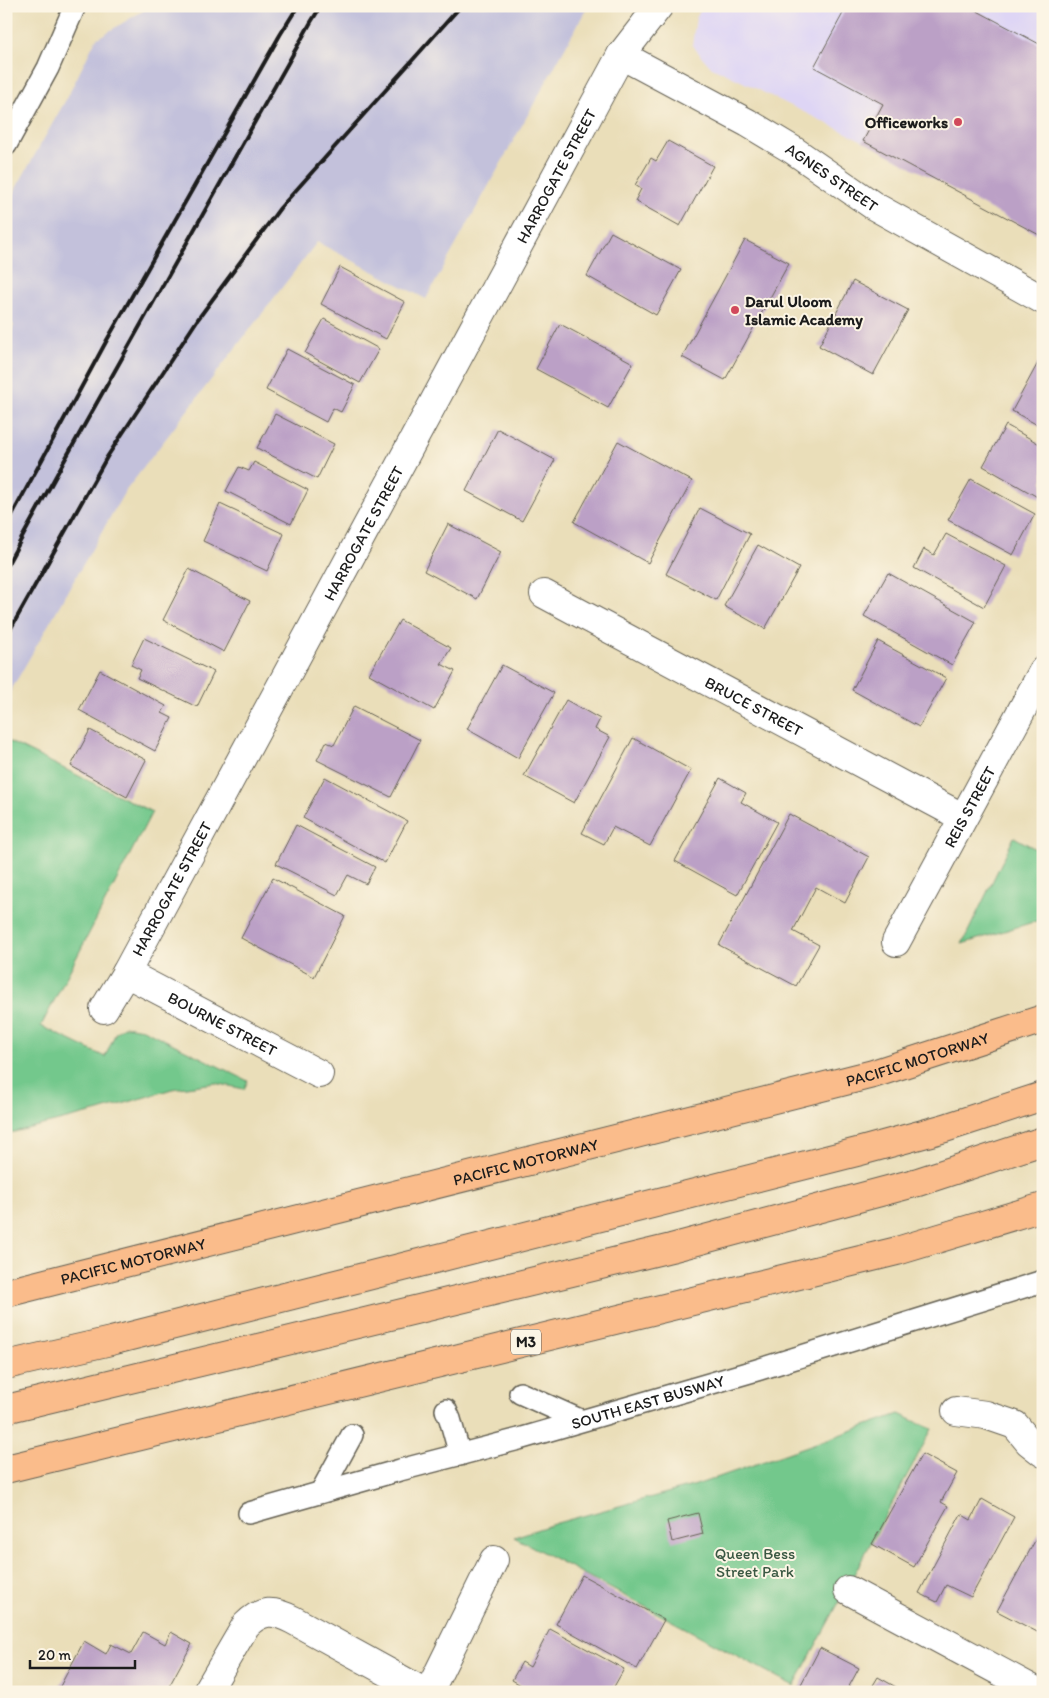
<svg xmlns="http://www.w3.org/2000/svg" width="1049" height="1698" viewBox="0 0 1049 1698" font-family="Itim,sans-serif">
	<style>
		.built { fill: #ded5f5 }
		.industrial { fill: #c3c1db }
		.green { fill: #73c88c; stroke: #487254 }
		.building { fill: #bba0c6 }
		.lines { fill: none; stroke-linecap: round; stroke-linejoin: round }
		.service-casing { stroke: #646053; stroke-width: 24 }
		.minor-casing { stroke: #646053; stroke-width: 30 }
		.motorway-casing { stroke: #646053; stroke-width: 30 }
		.service { stroke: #fff; stroke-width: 21 }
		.minor { stroke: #fff; stroke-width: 28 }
		.motorway { stroke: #fabc8b; stroke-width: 28 }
		.rail { stroke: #1c1c1c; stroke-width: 4 }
		.poi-dot { fill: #d1495b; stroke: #fcf5e5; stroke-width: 2 }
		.labels { text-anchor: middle; stroke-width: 4; stroke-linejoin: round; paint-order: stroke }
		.shield { fill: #fcf5e5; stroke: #5f5d58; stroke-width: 1 }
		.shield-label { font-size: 15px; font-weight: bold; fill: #1c1c1c }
		.poi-label { font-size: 16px; font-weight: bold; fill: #1c1c1c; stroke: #fcf5e5; text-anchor: end }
		.street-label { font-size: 16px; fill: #1c1c1c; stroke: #fcf5e5 }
		.park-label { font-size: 16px; fill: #3a5843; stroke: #fcf5e5 }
	</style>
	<rect width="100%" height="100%" fill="#fcf5e5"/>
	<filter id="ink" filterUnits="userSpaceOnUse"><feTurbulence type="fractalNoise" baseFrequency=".02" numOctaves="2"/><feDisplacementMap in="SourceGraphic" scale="10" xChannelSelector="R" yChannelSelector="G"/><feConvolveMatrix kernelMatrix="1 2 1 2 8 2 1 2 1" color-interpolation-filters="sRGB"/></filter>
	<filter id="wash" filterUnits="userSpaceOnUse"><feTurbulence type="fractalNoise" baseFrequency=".0096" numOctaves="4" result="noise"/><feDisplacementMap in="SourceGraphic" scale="20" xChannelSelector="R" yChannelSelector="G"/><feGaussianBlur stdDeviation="1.12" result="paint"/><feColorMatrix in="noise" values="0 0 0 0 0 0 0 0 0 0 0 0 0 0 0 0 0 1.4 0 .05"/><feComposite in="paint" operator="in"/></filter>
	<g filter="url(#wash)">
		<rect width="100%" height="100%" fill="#eadeb9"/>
		<path class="built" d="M703,6H1043V237L863,141L710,66L692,45L696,18Z"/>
		<path class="industrial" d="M151,6H588L426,299L317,242L124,493L6,699V343L14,325L6,320V206L68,96L96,39Z"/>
		<path class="green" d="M6,740L152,812L41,1026L105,1057L116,1032L125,1026L143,1029L248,1081L244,1089L215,1083L172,1089L99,1111L6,1134Z
			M1014,837L1043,853V919L962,944Z
			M899,1414L932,1429L794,1686L514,1537L557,1523L696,1485Z"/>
		<g id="blocks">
			<path class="building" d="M847,6H968L1043,46V237L863,141L883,104L814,67Z
				M668,141L713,166L680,226L635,201L641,189L635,185L651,158L656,161Z
				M611,232L681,270L656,315L587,276Z
				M745,240L789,263L725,380L682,357Z
				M340,267L405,302L386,339L321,304Z
				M853,281L908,310L873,375L819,346Z
				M324,319L379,349L360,383L305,353Z
				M560,324L633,363L608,408L536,369Z
				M287,349L355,385L341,412L333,408L326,422L266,390Z
				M1039,361L1043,363V428L1012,411Z
				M275,414L334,444L317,479L257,448Z
				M1006,425L1043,446V495L1041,499L983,466Z
				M498,429L555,460L522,521L466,491Z
				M618,441L692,481L648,563L574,522Z
				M254,462L308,490L291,524L226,491L239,467L249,471Z
				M971,479L1035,514L1013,555L948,520Z
				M220,504L284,534L267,571L203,541Z
				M700,508L750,534L716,600L666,574Z
				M448,524L501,552L477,599L424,571Z
				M946,534L1006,566L984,607L914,568L924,549L934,555Z
				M758,545L799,568L765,629L724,606Z
				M189,569L250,601L224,652L163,620Z
				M888,573L976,622L952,665L864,616Z
				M400,620L451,648L441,664L455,671L434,710L369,674Z
				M144,638L214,672L197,707L137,678L141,670L131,665Z
				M878,641L946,678L919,727L852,690Z
				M502,665L554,693L518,758L467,729Z
				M100,670L166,706L162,713L172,718L155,751L79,710Z
				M566,700L600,719L595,729L610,737L574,803L524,776Z
				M354,706L420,740L391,797L317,760L326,742L334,745Z
				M90,730L146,760L127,797L71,766Z
				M633,738L691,770L650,846L613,827L604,844L582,833Z
				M325,777L407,821L385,863L303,818Z
				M720,778L746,793L741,802L777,822L737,895L675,861Z
				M789,814L869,857L845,903L816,887L793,931L819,945L796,986L719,945Z
				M296,825L375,867L366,884L348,875L337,895L276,864Z
				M273,878L345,916L314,977L241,938Z
				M922,1454L957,1473L941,1502L948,1506L914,1567L872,1544Z
				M982,1499L1014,1517L971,1597L946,1585L937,1602L919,1593L961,1514L971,1520Z
				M698,1513L703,1534L672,1542L667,1521Z
				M1043,1526V1635L997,1611Z
				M582,1575L664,1620L637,1669L556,1624Z
				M550,1629L624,1669L611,1692H533L512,1680L522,1662L530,1667Z
				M143,1632L165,1644L171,1632L192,1644L166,1692H57L84,1641L106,1654L111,1644L131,1654Z
				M820,1648L859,1668L846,1692H797Z
				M878,1677L905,1692H869Z"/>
		</g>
	</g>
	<g filter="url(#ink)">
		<use href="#blocks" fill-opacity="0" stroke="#646053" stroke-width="1"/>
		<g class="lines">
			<g class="service-casing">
				<g id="service">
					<path d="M6,145L48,68L75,6"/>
					<path d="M520,1393L580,1420"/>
					<path d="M446,1410L450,1419L460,1455"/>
					<path d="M321,1492L352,1435"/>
					<path id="s1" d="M249,1513L400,1470L519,1439L757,1370L1043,1281"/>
				</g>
			</g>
			<g class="minor-casing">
				<g id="minor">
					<path id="s2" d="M621,55L748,123L793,150L874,206L1043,300"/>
					<path id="s3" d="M544,594L962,817"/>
					<path id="s4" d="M896,942L1043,671"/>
					<path id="s5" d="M126,973L319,1074"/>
					<path id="s6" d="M104,1009L126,973L621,55L659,6"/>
					<path d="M956,1411L986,1415L1015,1425L1029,1442L1043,1453"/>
					<path d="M848,1590L1038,1692"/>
					<path d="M207,1692L246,1625C262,1609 274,1610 293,1620L424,1692"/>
					<path d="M429,1692L494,1560"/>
				</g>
			</g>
			<g class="motorway-casing">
				<g id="motorway">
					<path id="s7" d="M6,1293L873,1074L1043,1019"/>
					<path d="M6,1365L111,1341L861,1151L945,1128L1043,1096"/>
					<path d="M6,1409L671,1248L918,1182L1043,1141"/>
					<path d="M6,1469L897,1251L1043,1207"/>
				</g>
			</g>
			<use href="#service" class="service"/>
			<use href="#minor" class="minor"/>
			<use href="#motorway" class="motorway"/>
			<path class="rail" d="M6,526L107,340L280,35L298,6
				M6,567L63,463L311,22L321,6
				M6,637L107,457L198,319L280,208L461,6"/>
		</g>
	</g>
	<g class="poi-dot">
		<circle cx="958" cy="122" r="5"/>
		<circle cx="735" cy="310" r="5"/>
	</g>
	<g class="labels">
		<rect class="shield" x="511" y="1329.5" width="30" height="25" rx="4"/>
		<g class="shield-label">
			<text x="526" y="1347">M3</text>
		</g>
		<g class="poi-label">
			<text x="948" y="128">Officeworks</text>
			<text x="745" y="307" text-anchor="start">Darul Uloom<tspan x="745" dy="18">Islamic Academy</tspan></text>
		</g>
		<g class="street-label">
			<text dy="6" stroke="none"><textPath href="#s6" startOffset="948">HARROGATE STREET</textPath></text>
			<text dy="6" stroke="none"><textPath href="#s2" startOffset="244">AGNES STREET</textPath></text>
			<text dy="6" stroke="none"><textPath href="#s6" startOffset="542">HARROGATE STREET</textPath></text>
			<text dy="6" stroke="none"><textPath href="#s3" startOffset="238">BRUCE STREET</textPath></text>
			<text dy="6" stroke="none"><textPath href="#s4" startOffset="154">REIS STREET</textPath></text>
			<text dy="6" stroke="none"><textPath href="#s6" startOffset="138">HARROGATE STREET</textPath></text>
			<text dy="6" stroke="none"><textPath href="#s5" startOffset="109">BOURNE STREET</textPath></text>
			<text dy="6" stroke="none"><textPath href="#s7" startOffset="941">PACIFIC MOTORWAY</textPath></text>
			<text dy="6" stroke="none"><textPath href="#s7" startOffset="536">PACIFIC MOTORWAY</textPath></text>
			<text dy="6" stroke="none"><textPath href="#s7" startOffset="131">PACIFIC MOTORWAY</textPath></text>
			<text dy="6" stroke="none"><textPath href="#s1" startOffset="414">SOUTH EAST BUSWAY</textPath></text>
		</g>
		<g class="park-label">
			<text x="755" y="1559">Queen Bess<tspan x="755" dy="18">Street Park</tspan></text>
		</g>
	</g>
	<rect width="1049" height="1698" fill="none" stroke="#fcf5e5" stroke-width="25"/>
	<path d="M30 1660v8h105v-8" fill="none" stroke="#1c1c1c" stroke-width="2.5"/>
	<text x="38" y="1660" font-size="15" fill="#1c1c1c" stroke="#fcf5e5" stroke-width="4" paint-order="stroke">20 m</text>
</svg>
